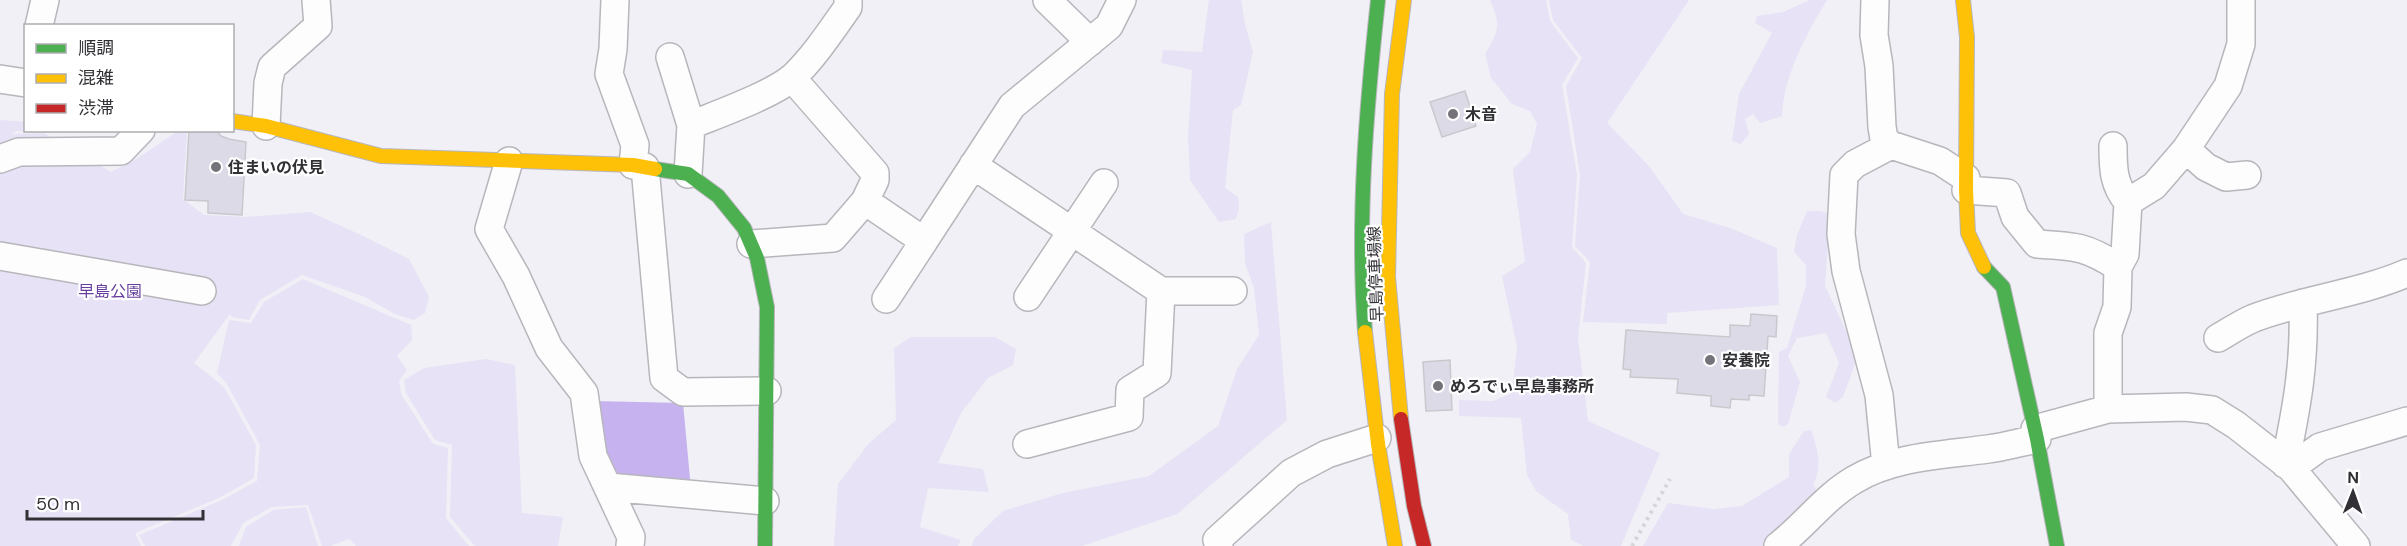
<svg xmlns="http://www.w3.org/2000/svg" width="2407" height="546" viewBox="0 0 2407 546" font-family="'DM Sans','Noto Sans JP',sans-serif">
	<style>
		.green { fill: #e7e2f5 }
		.water { fill: #c6b2ee }
		.building { fill: #dddae7; stroke: #c9c8cd; stroke-width: 1.5 }
		.lines { fill: none; stroke-linecap: round; stroke-linejoin: round }
		.street-casing { stroke: #b7b6bb; stroke-width: 30 }
		.fast-casing { stroke: #b7b6bb; stroke-width: 16 }
		.slow-casing { stroke: #b7b6bb; stroke-width: 16 }
		.jam-casing { stroke: #b7b6bb; stroke-width: 16 }
		.path { stroke: #d5d4d7; stroke-width: 4; stroke-dasharray: 3 4.5; stroke-linecap: butt }
		.street { stroke: #fdfdfe; stroke-width: 27 }
		.fast { stroke: #4caf50; stroke-width: 14 }
		.slow { stroke: #ffc107; stroke-width: 14 }
		.jam { stroke: #c62828; stroke-width: 14 }
		.poi-dot { fill: #757379; stroke: #fff; stroke-width: 2 }
		.labels { text-anchor: middle; stroke-width: 4.5; stroke-linejoin: round; paint-order: stroke }
		.poi-label { font-size: 16px; font-weight: bold; fill: #323035; stroke: #fff; text-anchor: start }
		.street-label { font-size: 16px; fill: #323035; stroke: #fff }
		.park-label { font-size: 16px; fill: #653e9f; stroke: #fff }
	</style>
	<rect width="100%" height="100%" fill="#f1f0f6"/>
	<path class="green" d="M1209,0H1241L1245,24L1253,52L1241,105L1233,110L1225,188L1238,197L1239,209L1236,219L1219,222L1190,180L1188,136L1192,70L1161,63L1163,50L1202,52Z
		M1490,0H1546L1550,21L1578,58L1562,85L1577,175L1572,247L1586,263L1578,337L1588,421L1660,453L1621,546H1584L1571,540L1568,514L1537,492L1527,475L1521,418L1459,416V400L1493,401L1512,393L1517,347L1502,276L1525,262L1513,169L1530,152L1537,124L1530,111L1512,104L1491,78L1485,54C1499,30 1501,26 1490,0Z
		M1549,0H1689L1607,123L1649,166L1683,214L1730,228L1777,248L1779,305L1667,313V324L1583,322L1590,262L1575,246L1580,174L1566,86L1582,58L1553,20Z
		M1810,0H1827C1807,33 1783,77 1782,116L1760,123L1753,114L1745,119L1749,134L1741,144L1732,141L1739,94L1772,33L1755,23L1757,16L1783,12Z
		M0,120L25,122L26,130L77,131V133L17,131L11,134L44,133L111,172L138,158L178,131H187L183,199L204,215L246,217L310,212L359,234L409,259L429,297L425,313L414,320L395,314L365,297L302,275L260,300L249,320L232,317L230,314L194,363L224,387L256,445L254,478L221,497L135,533L141,546H0Z
		M1807,211H1820L1830,214L1825,286L1858,356L1843,397L1835,403L1826,397L1839,363L1826,333L1797,338L1788,356L1800,382L1788,424L1783,427L1778,424L1779,352L1787,348L1806,286V265L1794,252L1797,235Z
		M1271,222L1287,420L1177,514L1082,546H972L974,539L1003,511L1063,493L1149,476L1218,426L1237,369L1259,335L1254,288L1245,263L1244,234Z
		M303,279L411,325L412,340L397,356L407,370L399,381L401,394L433,444L448,448L446,518L469,546H356L349,539L330,546H322L308,505L272,507L243,523L231,546H145L139,535L222,500L257,481L260,445L227,384L217,373L229,320L251,323L264,302Z
		M911,337H995L1016,349L1013,365L988,378L961,413L938,463L983,469L989,492L928,488L920,527L961,540L958,546H834L838,484L869,443L896,420L894,348Z
		M486,359L515,365L522,513L563,517L558,546H475L450,517L452,445L435,440L406,393L404,380L424,368Z
		M1811,430C1818,450 1823,466 1813,485L1819,493L1766,546H1643L1668,503L1713,509L1742,506L1789,477V454L1804,431Z
		M306,507L318,546H239L246,527L273,510Z"/>
	<path class="water" d="M593,401L683,403L691,489L611,478Z"/>
	<path class="building" d="M1465,91L1476,126L1442,137L1430,102Z
		M189,130H216L221,136L229,139L246,142L242,215L208,213V201L185,200Z
		M1751,314L1777,316L1776,337L1768,336L1764,396L1749,395V400L1731,399L1730,408L1711,406V396L1677,393L1678,379L1630,377L1631,370L1623,369L1626,330L1730,337V325L1750,326Z
		M1450,360L1452,410L1426,411L1423,362Z"/>
	<g class="lines">
		<g class="street-casing">
			<path id="street" d="M615,0L613,49L609,74L635,145L633,165
				M1047,0L1090,42
				M1875,0L1874,35L1879,66L1882,127L1884,139L1891,145L1940,161L1966,178
				M39,26L45,0
				M670,57L691,125L688,174
				M792,78L875,173V180L865,201
				M0,79L26,83
				M691,125C718,114 772,95 793,77C814,57 831,31 848,7V0
				M266,126L268,83L272,67L318,26L316,0
				M2113,146C2113,167 2113,185 2128,202
				M2186,149L2206,167L2226,177L2247,175
				M0,159L19,152L121,151L141,130
				M509,161L489,229L516,276L549,348L584,393L593,456L631,537L630,546
				M973,165L1161,291L1157,373L1130,390L1129,417L1027,444
				M645,167L664,378L683,392L767,391
				M1966,190L2007,193L2015,217L2037,244C2074,246 2086,246 2118,267
				M751,244L833,238L865,201L924,241L1012,106L1109,26L1122,0
				M0,256L202,291
				M1161,291H1233
				M1028,297L1104,183
				M886,299L924,241
				M2218,338C2230,331 2242,323 2254,318C2304,299 2358,294 2407,273
				M2108,409V333L2117,307L2118,267L2125,254L2128,202L2154,186L2186,149L2228,86L2241,44V0
				M2035,429L2108,409L2186,407L2212,410L2236,425L2291,468L2356,546
				M2285,464C2297,406 2305,363 2303,303
				M1886,466L1879,395L1846,271L1841,234L1844,175L1855,164L1891,145
				M2291,468L2320,447L2407,421
				M608,487L765,501
				M1219,546L1217,540L1291,473L1327,454L1377,438
				M1778,546C1805,525 1825,497 1854,480C1893,456 1944,455 1988,449C2004,447 2021,442 2037,439"/>
		</g>
		<g class="fast-casing">
			<path id="fast" d="M655,169L688,174L718,196L744,228L757,258L767,307L765,546
				M1984,267L2003,287L2037,439L2057,546
				M1365,332C1357,221 1366,111 1378,0"/>
		</g>
		<g class="slow-casing">
			<path id="slow" d="M1963,0L1967,37L1966,190L1968,233L1984,267
				M232,121L266,126L381,156L633,165L655,169
				M1365,332L1378,444L1395,546
				M1401,419L1388,277L1392,94L1404,0"/>
		</g>
		<g class="jam-casing">
			<path id="jam" d="M1401,419L1414,506L1424,546"/>
		</g>
		<path class="path" d="M1632,546L1670,479"/>
		<use href="#street" class="street"/>
		<use href="#fast" class="fast"/>
		<use href="#slow" class="slow"/>
		<use href="#jam" class="jam"/>
	</g>
	<g class="poi-dot">
		<circle cx="1453" cy="114" r="6"/>
		<circle cx="216" cy="167" r="6"/>
		<circle cx="1710" cy="360" r="6"/>
		<circle cx="1438" cy="386" r="6"/>
	</g>
	<g class="labels">
		<g class="poi-label">
			<text x="1465" y="120">木音</text>
			<text x="228" y="173">住まいの伏見</text>
			<text x="1722" y="366">安養院</text>
			<text x="1450" y="392">めろでぃ早島事務所</text>
		</g>
		<g class="street-label">
			<text transform="translate(1375 274) rotate(-92)" y="6">早島停車場線</text>
		</g>
		<g class="park-label">
			<text x="110" y="297">早島公園</text>
		</g>
	</g>
	<rect x="24" y="24" width="210" height="108" fill="#ffffff" stroke="#adacae" stroke-width="1.5"/>
	<rect x="36" y="44" width="30" height="9" fill="#4caf50" stroke="#adacae" stroke-width="1.5"/>
	<text x="78" y="54" font-size="18" fill="#323035">順調</text>
	<rect x="36" y="74" width="30" height="9" fill="#ffc107" stroke="#adacae" stroke-width="1.5"/>
	<text x="78" y="84" font-size="18" fill="#323035">混雑</text>
	<rect x="36" y="104" width="30" height="9" fill="#c62828" stroke="#adacae" stroke-width="1.5"/>
	<text x="78" y="114" font-size="18" fill="#323035">渋滞</text>
	<g transform="translate(2353 492) rotate(1)" stroke="#ffffff" stroke-width="4.5" paint-order="stroke">
	<path d="M0-4.5L10 22L0 15L-10 22Z" fill="#323035"/>
	<text y="-9" font-size="16" font-weight="bold" text-anchor="middle" fill="#323035">N</text>
	</g>
	<path d="M27 510v9h176v-9" fill="none" stroke="#323035" stroke-width="3"/>
	<text x="36" y="510" font-size="18" fill="#323035" stroke="#ffffff" stroke-width="4.5" paint-order="stroke">50 m</text>
</svg>
